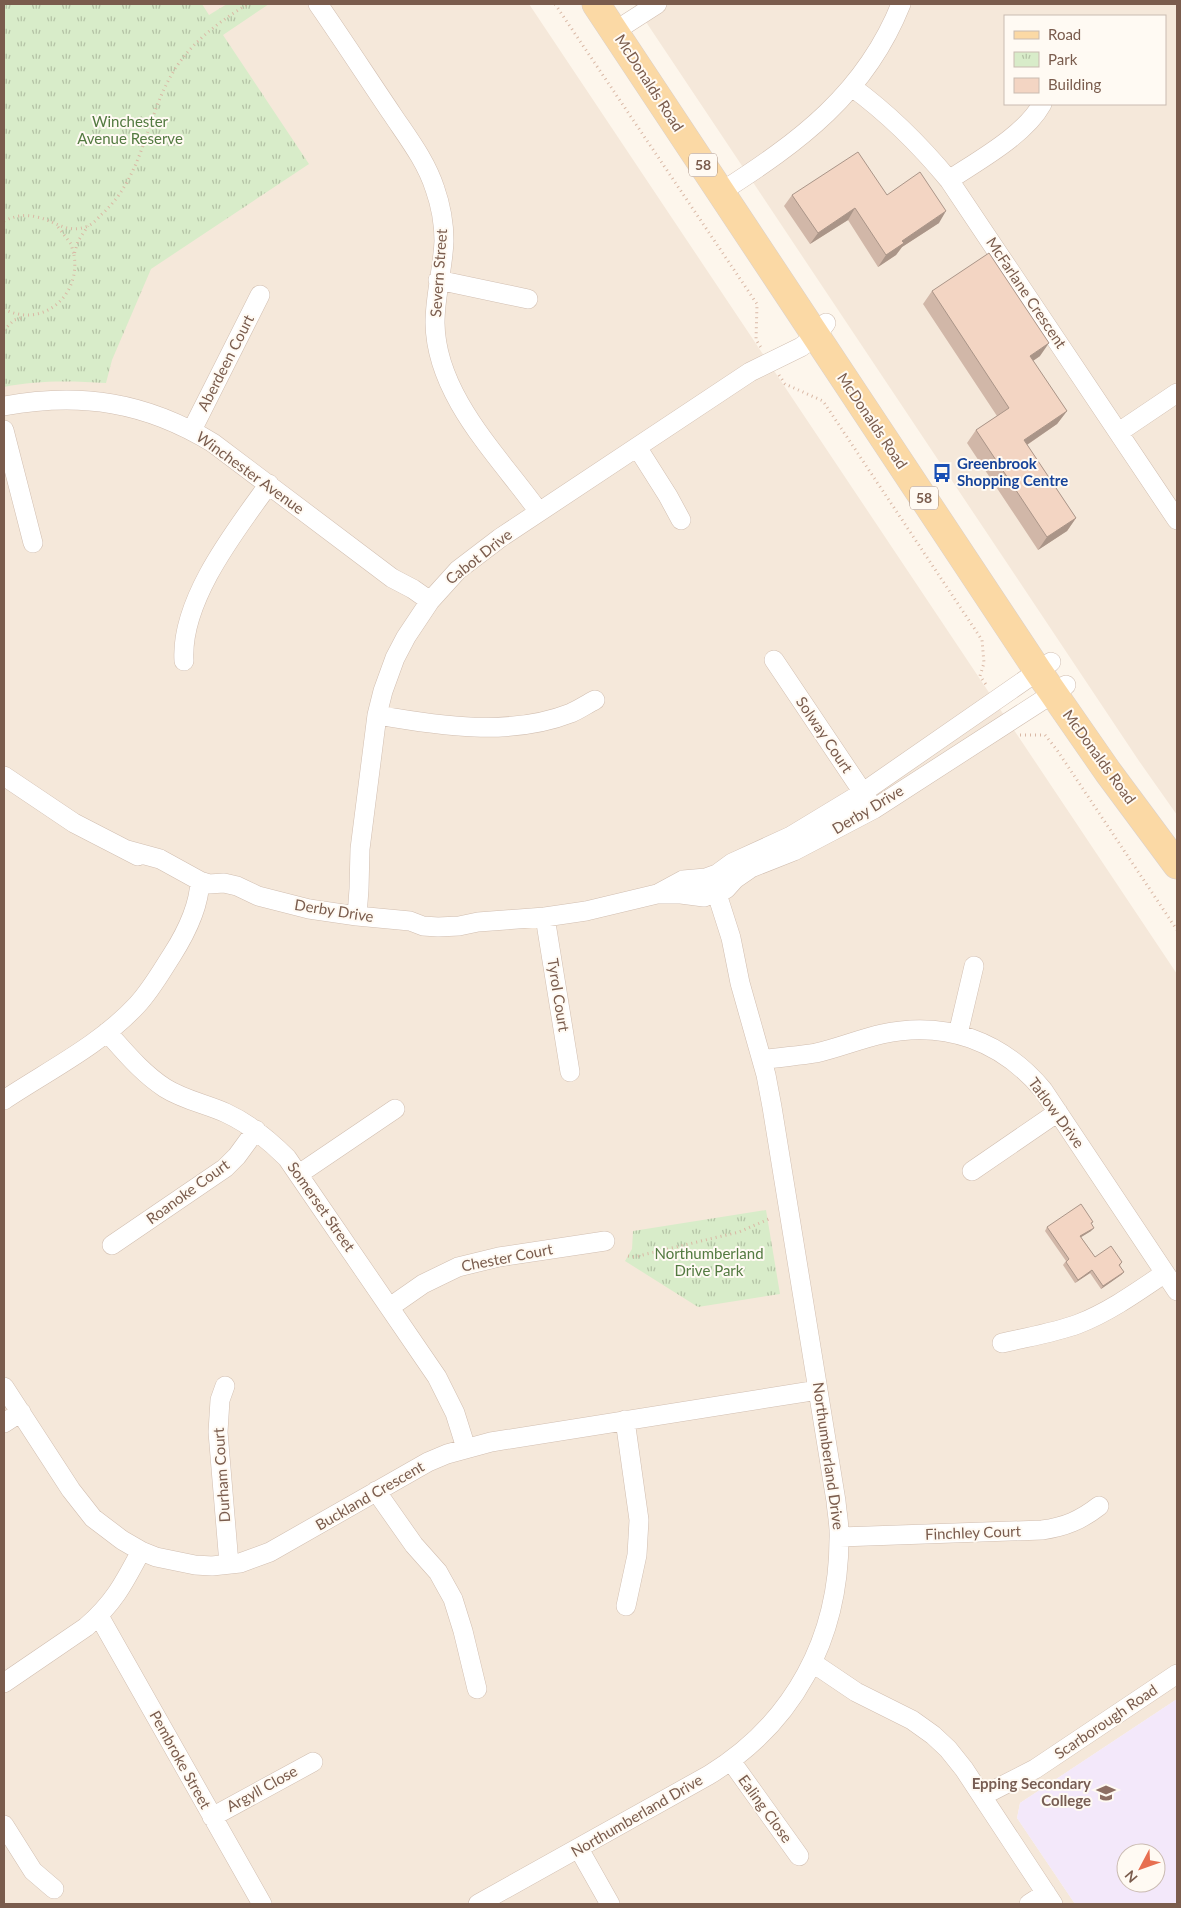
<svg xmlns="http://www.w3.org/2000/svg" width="1181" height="1908" viewBox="0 0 1181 1908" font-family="Lato,sans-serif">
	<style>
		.residential { fill: #f5e8da; fill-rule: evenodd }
		.education { fill: #f3e8fa; fill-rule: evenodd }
		.park { fill: url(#park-tufts) }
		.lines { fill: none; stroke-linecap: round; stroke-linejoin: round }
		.minor-casing { stroke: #d1beb0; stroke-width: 20 }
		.primary-casing { stroke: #dad1cd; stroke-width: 29 }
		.path { stroke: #d9b8a5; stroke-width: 3; stroke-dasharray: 1 4; stroke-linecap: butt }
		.minor { stroke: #fff; stroke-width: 19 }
		.primary { stroke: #fbd9a5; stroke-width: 28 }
		.wall { fill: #d1b7a8 }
		.shaded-wall { fill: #aa9588 }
		.building { fill: #f3d5c3; stroke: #aa9588 }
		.labels { text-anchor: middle; stroke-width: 4; stroke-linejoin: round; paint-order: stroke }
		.shield { fill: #fffaf3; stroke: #a28b7f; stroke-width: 1 }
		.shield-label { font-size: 14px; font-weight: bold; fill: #7a5c4d }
		.street-label { font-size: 15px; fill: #7a5c4d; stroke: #fffaf3 }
		.park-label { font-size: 15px; fill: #537a41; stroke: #fffaf3 }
		.transit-label { font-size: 15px; font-weight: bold; fill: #164399; stroke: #fffaf3; text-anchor: start }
		.education-label { font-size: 15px; font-weight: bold; fill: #785e54; stroke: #fffaf3; text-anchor: end }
	</style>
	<defs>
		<pattern id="park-tufts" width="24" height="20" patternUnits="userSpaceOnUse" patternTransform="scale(1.25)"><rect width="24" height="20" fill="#d8ecc9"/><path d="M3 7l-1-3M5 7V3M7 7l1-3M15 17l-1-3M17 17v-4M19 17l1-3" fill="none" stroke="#b4c2a5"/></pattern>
	</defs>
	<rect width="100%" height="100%" fill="#fdf6ec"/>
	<path class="residential" d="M4,4H529L1177,974V1699L1020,1803L1017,1818L1075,1904H4Z
		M634,4H1177V815L1139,761ZM1005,16H1165V104H1005Z"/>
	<path class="education" d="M1177,1699V1904H1075L1017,1818L1020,1803ZM1126,1853H1156V1883H1126Z"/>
	<path class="park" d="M4,4H202L209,15L227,4H269L223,35L309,164L151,269L112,360L106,383C72,381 37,380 4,387Z
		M766,1210L780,1294L698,1307L625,1261L632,1249L633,1231Z"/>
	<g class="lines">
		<g class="minor-casing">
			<path id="minor" d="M318,4C343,40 367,77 392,114C408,138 426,161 435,189C441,206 444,223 444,241C443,268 435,295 435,323C436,396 499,456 539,512
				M615,31L657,4
				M852,87C889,114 920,145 949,180L1177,520
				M949,180C979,160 1025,135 1042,104
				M721,192C799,142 865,94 901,4
				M438,280L528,299
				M4,406C81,392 146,402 213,443L392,578L413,589L430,601
				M4,430L33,543
				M192,430L260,295
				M1119,432L1177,393
				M637,447L668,496L681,520
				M774,660L870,803
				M184,661C180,601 235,531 269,484
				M377,715C440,726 510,737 571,713C580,709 587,704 595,700
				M4,776L74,823L138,856
				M127,850L160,859L200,881L209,884L224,883L237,886L258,896L309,909L357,916L410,921L423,926L438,927L459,926L478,922L545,917L586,911L657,894H681L704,897L726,889L735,879L751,868L794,851L874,809L1066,685
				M659,893L683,880L706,878L717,874L732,863L791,836L862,793L1051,662
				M357,916L359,889L360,849L377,715L383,691L395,658L406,637L430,601L458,570L500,538L750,372L801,347L816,336L826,323
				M545,917L570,1072
				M107,1032C125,1052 142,1073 165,1088C184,1100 206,1104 226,1113C250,1124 269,1140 287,1158L437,1377L455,1413L466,1448
				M958,1034L974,966
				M762,1060C780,1057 798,1056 816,1053C838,1048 860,1039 882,1034C945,1020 1002,1041 1043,1090L1177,1291
				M4,1100C49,1070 100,1045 137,1005C151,990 161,972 172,955C186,933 199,907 200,881
				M972,1171L1058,1112
				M299,1174L395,1109
				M112,1245L225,1168L237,1156L256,1130
				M390,1307L423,1284L458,1267L499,1257L605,1241
				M1002,1343C1027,1337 1054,1333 1078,1324C1109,1312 1137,1292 1165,1273
				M225,1386L220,1400L218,1432L229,1564
				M4,1387L71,1490L93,1518L122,1540L141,1551L156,1557L195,1565L212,1566L240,1563L270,1552L428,1462L447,1454L491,1442L818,1390
				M625,1420L639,1520L637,1555L626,1606
				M4,1423L21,1412
				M376,1491L414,1545L438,1572L453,1599L463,1631L477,1689
				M840,1537L1042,1530C1065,1527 1081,1520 1099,1506
				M99,1616L262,1904
				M813,1663L856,1692L912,1720L933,1735L948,1749L964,1769L1053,1904
				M4,1683L86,1627C114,1603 124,1583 141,1551
				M731,1761L799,1856
				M982,1796L1035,1769L1177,1674
				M212,1817L313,1762
				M4,1825L33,1871L54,1889
				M579,1849L610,1904
				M478,1904L709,1775C794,1723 839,1638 839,1539C840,1527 837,1514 836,1501L772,1107L766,1075L740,983L731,938L717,894L706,878
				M1029,1904L1046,1893"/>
		</g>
		<g class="primary-casing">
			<path id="primary" d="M596,4L1038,671L1108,772L1177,865"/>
		</g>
		<path class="path" d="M555,4L757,304L756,340L762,349
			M4,221C14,216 25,214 37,217C54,220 67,235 88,226C93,224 98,218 102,214C145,175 145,116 175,69C193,41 220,21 248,4
			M58,227L71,244L74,255L78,241L88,226
			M4,309C42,329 81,296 74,255
			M4,330L14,320L24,317
			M779,375L785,384L823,401L982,640L984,663L980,676L987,686
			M1020,735H1045L1057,750L1177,930
			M628,1256L634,1257L739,1232L769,1219"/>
		<use href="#minor" class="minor"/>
		<use href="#primary" class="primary"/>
	</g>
	<path class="wall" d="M792,195H887L939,223L902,247L896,255L878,267L848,220L810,244L784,206Z
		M932,291L1040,356L1033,361L1067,411L1057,424L1027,445L1076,518L1067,531L1038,550L967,443L976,430L997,416L923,304Z
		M1091,1224V1231L1081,1237L1095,1257L1122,1262L1120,1266L1124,1272L1121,1275L1101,1289L1090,1273L1075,1283L1063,1265L1066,1261L1045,1231L1047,1227Z"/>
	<path class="shaded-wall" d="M855,208L848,220L810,244L818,233Z
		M946,211L939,223L902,247L896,255L878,267L886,255L902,241Z
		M1049,343L1040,356L1021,369L1030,356Z
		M1067,411L1057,424L1015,453L1024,440Z
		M1076,518L1067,531L1038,550L1047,537Z
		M1094,1228L1091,1231L1078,1239L1080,1236Z
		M1092,1270L1090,1273L1075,1283L1078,1280Z
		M1124,1272L1121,1275L1101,1289L1103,1286Z"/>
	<path class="building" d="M858,152L887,195L920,172L946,211L902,241L904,243L886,255L855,208L818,233L792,195Z
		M989,253L1049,343L1030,356L1067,411L1024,440L1076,518L1047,537L976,430L1009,408L932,291Z
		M1081,1204L1093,1222L1091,1223L1094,1228L1080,1236L1095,1257L1111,1246L1122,1262L1119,1265L1124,1272L1103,1286L1092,1270L1078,1280L1066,1262L1069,1259L1047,1227Z"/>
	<defs>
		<g id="bus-bare" transform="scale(1.5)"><path d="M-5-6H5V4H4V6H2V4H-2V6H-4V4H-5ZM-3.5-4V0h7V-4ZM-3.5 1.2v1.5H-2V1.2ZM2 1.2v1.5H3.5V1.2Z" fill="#1a4fb4" stroke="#fffaf3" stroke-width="2.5" paint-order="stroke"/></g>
		<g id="school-bare" transform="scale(1.5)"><path d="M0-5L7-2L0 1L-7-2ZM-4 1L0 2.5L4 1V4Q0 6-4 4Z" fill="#8d6e63" stroke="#fffaf3" stroke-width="2.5" paint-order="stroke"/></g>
	</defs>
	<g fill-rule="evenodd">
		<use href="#bus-bare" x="942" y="473"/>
		<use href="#school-bare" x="1106" y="1793"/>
	</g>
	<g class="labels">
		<g class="shield">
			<rect x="689" y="153.5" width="28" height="23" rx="4"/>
			<rect x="910" y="486.5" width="28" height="23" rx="4"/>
		</g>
		<g class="shield-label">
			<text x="703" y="170">58</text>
			<text x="924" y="503">58</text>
		</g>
		<g class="street-label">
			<text transform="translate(649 83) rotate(57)" y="5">McDonalds Road</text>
			<text transform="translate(439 273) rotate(-86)" y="5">Severn Street</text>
			<text transform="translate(1026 293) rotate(56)" y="5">McFarlane Crescent</text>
			<text transform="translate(226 363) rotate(-63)" y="5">Aberdeen Court</text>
			<text transform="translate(872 421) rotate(56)" y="5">McDonalds Road</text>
			<text transform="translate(250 473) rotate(36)" y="5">Winchester Avenue</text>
			<text transform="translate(479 557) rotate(-38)" y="5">Cabot Drive</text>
			<text transform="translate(824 735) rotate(56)" y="5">Solway Court</text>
			<text transform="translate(1099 757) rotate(54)" y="5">McDonalds Road</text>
			<text transform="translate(868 810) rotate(-31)" y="5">Derby Drive</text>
			<text transform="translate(334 911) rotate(9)" y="5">Derby Drive</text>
			<text transform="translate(558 995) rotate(81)" y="5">Tyrol Court</text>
			<text transform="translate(1056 1113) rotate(54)" y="5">Tatlow Drive</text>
			<text transform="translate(188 1192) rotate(-36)" y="5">Roanoke Court</text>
			<text transform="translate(321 1207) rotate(55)" y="5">Somerset Street</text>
			<text transform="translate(507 1258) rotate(-11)" y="5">Chester Court</text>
			<text transform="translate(828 1456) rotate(82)" y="5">Northumberland Drive</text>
			<text transform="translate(222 1475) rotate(-94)" y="5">Durham Court</text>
			<text transform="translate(370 1496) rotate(-30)" y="5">Buckland Crescent</text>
			<text transform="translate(973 1533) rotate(-2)" y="5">Finchley Court</text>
			<text transform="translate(1106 1722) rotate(-34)" y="5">Scarborough Road</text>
			<text transform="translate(180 1760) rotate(61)" y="5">Pembroke Street</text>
			<text transform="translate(262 1789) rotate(-29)" y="5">Argyll Close</text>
			<text transform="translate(765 1809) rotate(54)" y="5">Ealing Close</text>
			<text transform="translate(637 1816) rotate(-30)" y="5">Northumberland Drive</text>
		</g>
		<g class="park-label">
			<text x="130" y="127">Winchester<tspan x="130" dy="17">Avenue Reserve</tspan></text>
			<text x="709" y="1259">Northumberland<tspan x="709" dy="17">Drive Park</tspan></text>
		</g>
		<g class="transit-label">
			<text x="957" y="469">Greenbrook<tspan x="957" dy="17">Shopping Centre</tspan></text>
		</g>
		<g class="education-label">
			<text x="1091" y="1789">Epping Secondary<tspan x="1091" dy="17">College</tspan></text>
		</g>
	</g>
	<rect width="1181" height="1908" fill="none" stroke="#7a5c4d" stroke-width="10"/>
	<rect x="1004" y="15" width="162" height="90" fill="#fffaf3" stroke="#cabbb1"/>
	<rect x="1014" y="31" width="25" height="8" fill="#fbd9a5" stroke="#cabbb1"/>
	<text x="1048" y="40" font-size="15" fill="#7a5c4d">Road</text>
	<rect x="1014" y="52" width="25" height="15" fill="url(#park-tufts)" stroke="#cabbb1"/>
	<text x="1048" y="65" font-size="15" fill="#7a5c4d">Park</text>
	<rect x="1014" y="78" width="25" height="15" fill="#f3d5c3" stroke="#cabbb1"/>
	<text x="1048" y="90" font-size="15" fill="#7a5c4d">Building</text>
	<g transform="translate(1141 1868) rotate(229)"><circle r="24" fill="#fffaf3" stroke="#cabbb1"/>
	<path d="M0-4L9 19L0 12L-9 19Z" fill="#e76f51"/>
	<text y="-8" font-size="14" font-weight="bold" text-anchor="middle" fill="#7a5c4d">N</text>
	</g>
</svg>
